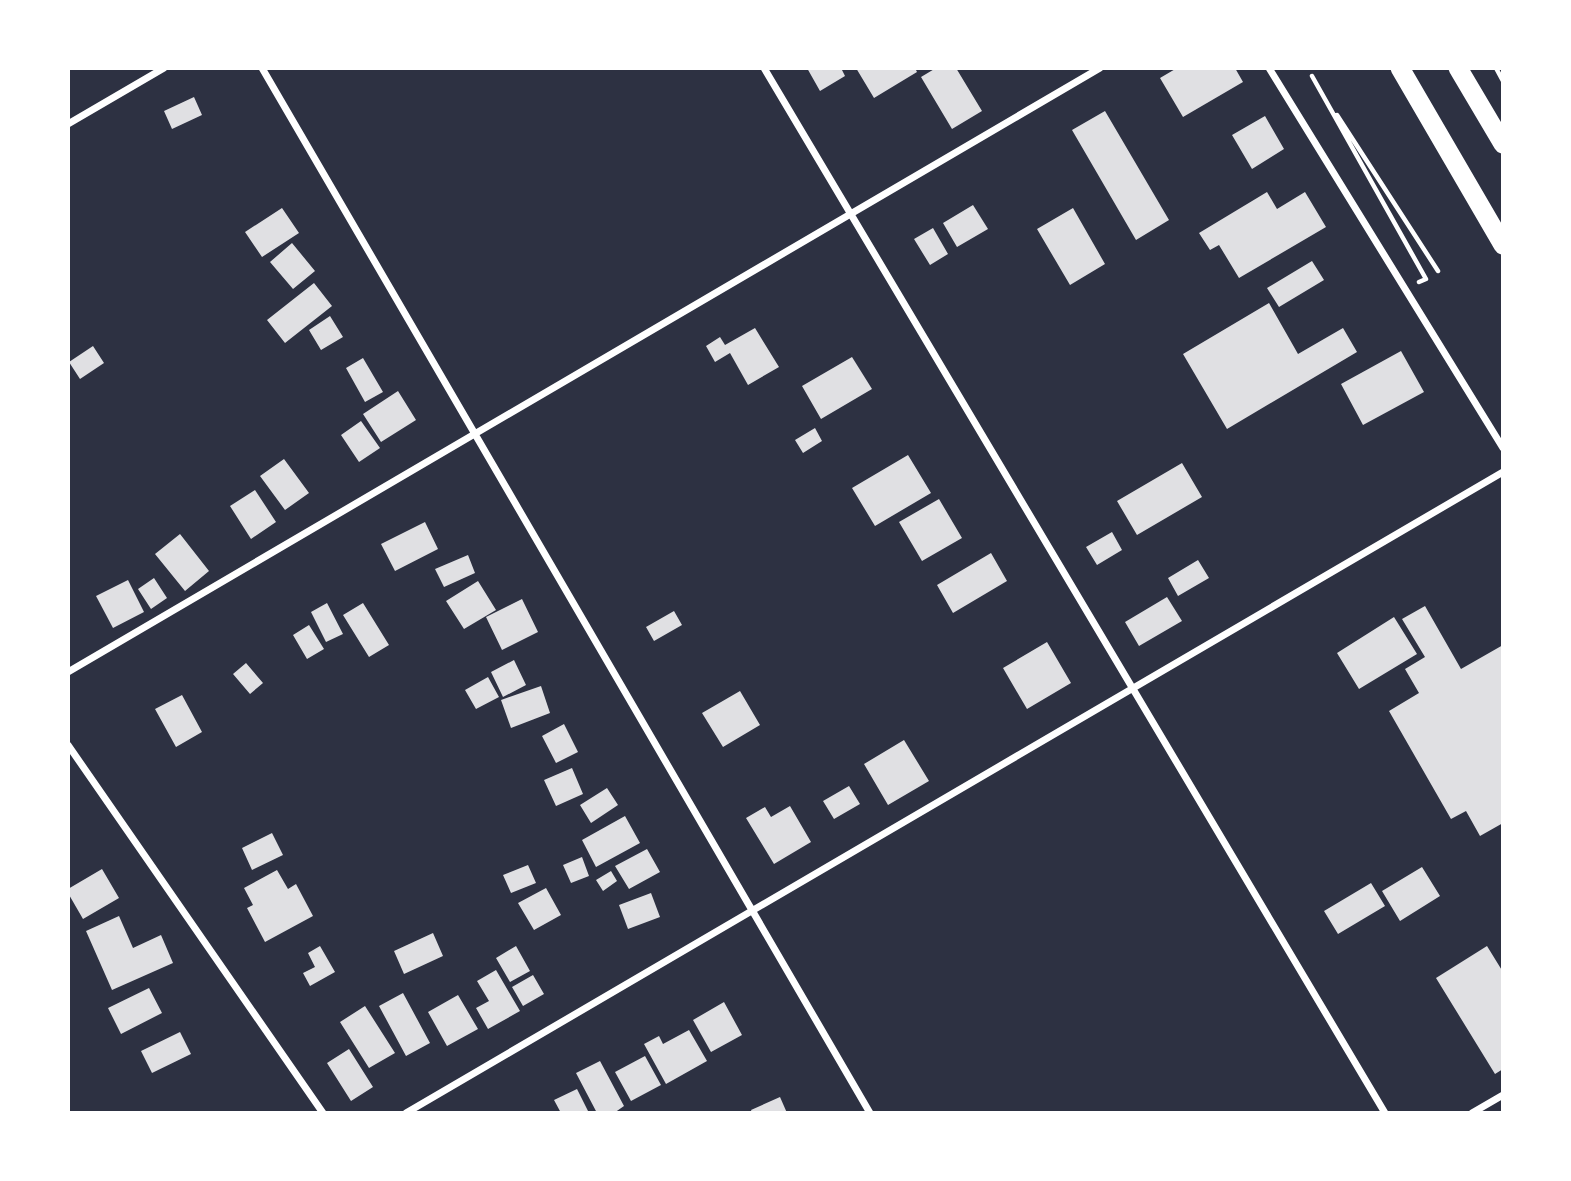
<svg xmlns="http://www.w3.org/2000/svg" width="1571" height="1181" viewBox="0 0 1571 1181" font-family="'DM Sans',sans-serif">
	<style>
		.building { fill: #e0e0e3 }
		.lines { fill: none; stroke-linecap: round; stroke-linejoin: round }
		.path { stroke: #fff; stroke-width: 4.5 }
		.minor { stroke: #fff; stroke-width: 7 }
		.trunk { stroke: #fff; stroke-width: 19 }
	</style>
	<rect width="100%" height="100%" fill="#2d3142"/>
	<path class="building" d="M807,68H841L845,76L820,91Z
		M856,68H915L917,72L874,98Z
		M936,68H956L982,111L952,129L921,77Z
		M1177,68H1235L1243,82L1183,117L1160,78Z
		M194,97L202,115L172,129L164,111Z
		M1105,111L1169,220L1136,240L1072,130Z
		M1265,116L1284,149L1252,169L1232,135Z
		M1267,192L1277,209L1305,192L1326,227L1239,278L1219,245L1210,250L1199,233Z
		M973,205L988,229L957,247L943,223Z
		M282,208L299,233L262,257L245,232Z
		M1073,208L1105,264L1070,285L1037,229Z
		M933,228L948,254L930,265L914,239Z
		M292,243L315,271L293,289L270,262Z
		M1312,261L1324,280L1279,307L1267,288Z
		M314,283L332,306L285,343L267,320Z
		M1269,303L1298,354L1343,328L1357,352L1227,429L1183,354Z
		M330,316L343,337L321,350L309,330Z
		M755,328L779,367L748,385L730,353L715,362L706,346L720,337L725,345Z
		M93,346L104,363L80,379L69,362Z
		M1401,351L1424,392L1363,425L1341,384Z
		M852,357L872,389L821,419L802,386Z
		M363,358L383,392L365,402L346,368Z
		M398,391L416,420L381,442L363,414Z
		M361,421L380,448L359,462L341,435Z
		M815,428L822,441L803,453L795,440Z
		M908,455L931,493L875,526L852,488Z
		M284,459L309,493L285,510L260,476Z
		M1182,463L1202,497L1137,535L1117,501Z
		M255,490L276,522L251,539L230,506Z
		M939,499L962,538L922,561L899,522Z
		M425,522L438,549L395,571L381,544Z
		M1112,532L1122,550L1097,565L1086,547Z
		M180,534L209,571L185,591L155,554Z
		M991,553L1007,581L953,613L937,585Z
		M468,555L475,573L444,587L435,569Z
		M1198,560L1209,578L1178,596L1168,578Z
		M154,578L167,598L151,609L138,589Z
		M128,580L144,612L113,628L96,596Z
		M478,581L496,610L464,629L446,601Z
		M1167,597L1182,621L1139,646L1125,622Z
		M522,599L538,632L502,650L486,617Z
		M327,603L343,634L326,642L311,612Z
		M363,603L389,645L369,657L343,615Z
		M1425,606L1461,669L1503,645V823L1480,836L1466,811L1451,819L1389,711L1419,693L1405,669L1425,657L1402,619Z
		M674,611L682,625L654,641L646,627Z
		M1394,617L1417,654L1359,689L1337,653Z
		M309,625L324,649L307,659L293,635Z
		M1047,642L1071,683L1027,709L1003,668Z
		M514,660L526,685L503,697L491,672Z
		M246,663L263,683L250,694L233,674Z
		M488,677L499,697L476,709L465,690Z
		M541,686L550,713L511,728L501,700Z
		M740,691L760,725L723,747L702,713Z
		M182,695L202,732L176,747L155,709Z
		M564,724L578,752L556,763L542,736Z
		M904,740L929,781L888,805L864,764Z
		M572,768L583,794L556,806L544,780Z
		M849,786L860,804L834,819L823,801Z
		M607,788L618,805L591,823L580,805Z
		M790,806L811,842L774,864L746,818L765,807L771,817Z
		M625,816L640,843L596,867L582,840Z
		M272,833L283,855L252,870L242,848Z
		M647,849L660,872L629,889L615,866Z
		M582,857L589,876L571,883L563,865Z
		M528,865L536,883L511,893L503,875Z
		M1422,867L1440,896L1400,921L1382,891Z
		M102,869L119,898L83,919L68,893V889Z
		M277,870L288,889L296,884L313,916L265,942L247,908L253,905L244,888Z
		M611,871L617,881L603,891L596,880Z
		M1371,883L1385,906L1338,934L1324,911Z
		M546,888L561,915L534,930L518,903Z
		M651,893L660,917L628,929L619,905Z
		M119,916L133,948L161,935L173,963L112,990L86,931Z
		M433,933L443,956L404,974L394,951Z
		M320,946L335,972L310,986L303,973L315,967L308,953Z
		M516,946L530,971L510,982L496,958Z
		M1487,946L1503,972V1069L1495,1074L1436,978Z
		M496,970L520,1011L488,1029L476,1008L489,1001L477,981Z
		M533,975L544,994L523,1006L512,987Z
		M149,988L162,1013L121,1034L108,1008Z
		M403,993L430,1043L406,1056L379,1006Z
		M458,995L478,1029L447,1046L428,1012Z
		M724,1002L742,1035L711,1052L693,1020Z
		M365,1006L395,1053L369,1068L340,1022Z
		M689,1030L707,1061L666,1084L644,1044L659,1036L663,1044Z
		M180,1032L191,1054L152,1073L141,1051Z
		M349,1049L373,1087L351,1101L327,1063Z
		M645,1056L661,1085L631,1101L615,1072Z
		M600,1061L624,1106L614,1113H597L576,1073Z
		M577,1089L589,1113H561L554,1100Z
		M780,1097L787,1113H752L751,1110Z"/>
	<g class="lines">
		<path class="path" d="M1496,68L1503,81
			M1312,76L1426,279L1419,282
			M1337,115L1438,271"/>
		<path class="minor" d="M262,68L870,1113
			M764,68L1385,1113
			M1269,68L1503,448
			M68,124L164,68
			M68,672L1100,68
			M68,745L323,1113
			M406,1113L1503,472
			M1472,1113L1503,1095"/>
		<path class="trunk" d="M1400,68L1503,245
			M1458,68L1503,144"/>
	</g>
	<rect width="1571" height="1181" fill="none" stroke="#ffffff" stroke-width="140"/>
</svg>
